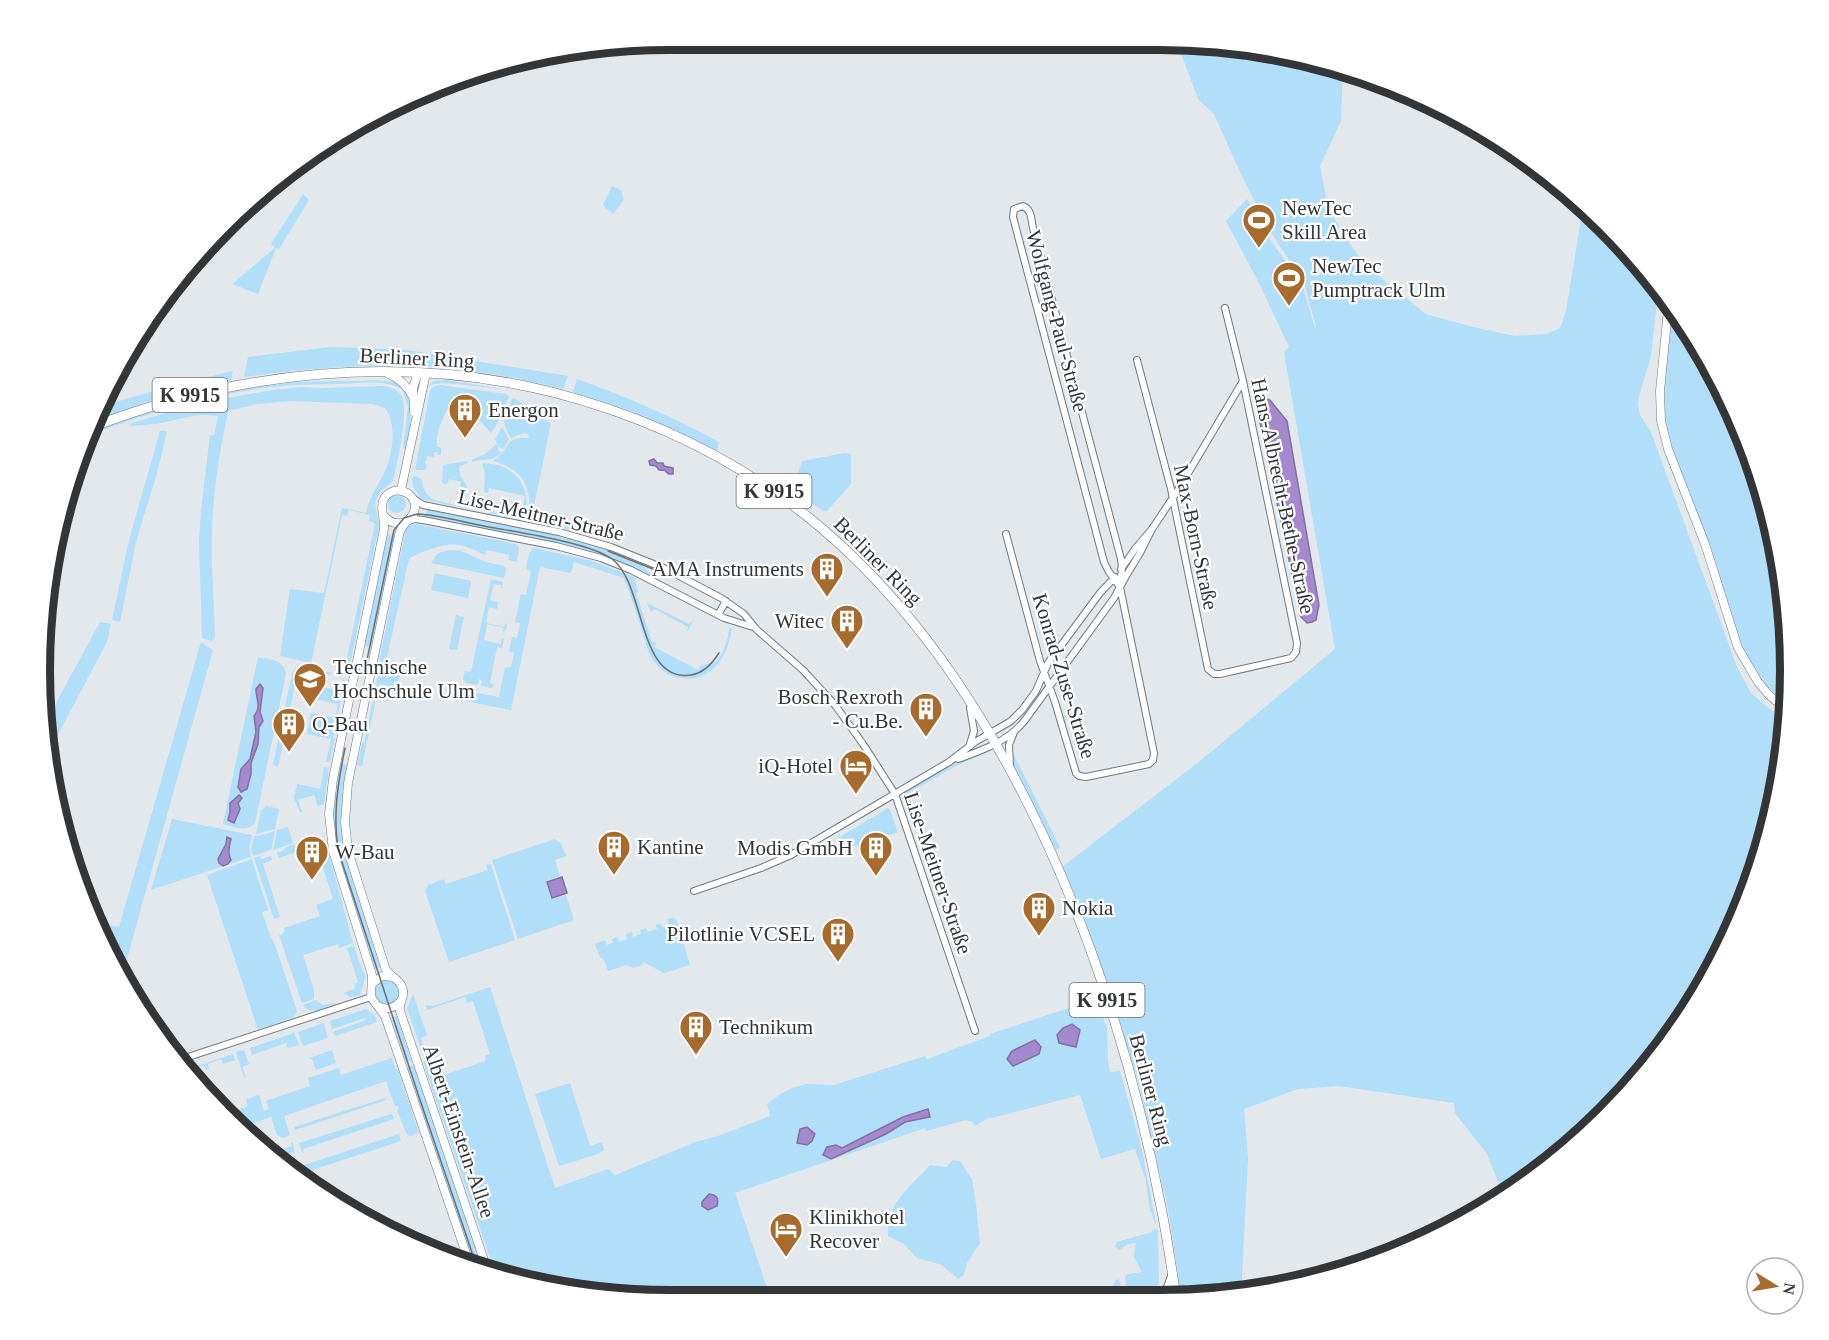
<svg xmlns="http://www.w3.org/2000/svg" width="1829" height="1340" viewBox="0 0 1829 1340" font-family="'Times New Roman',serif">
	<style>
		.green { fill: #b1def9; fill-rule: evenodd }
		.water { fill: #a589ce; stroke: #8370a1; stroke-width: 1.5 }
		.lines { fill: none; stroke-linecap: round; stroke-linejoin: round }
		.minor-casing { stroke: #72787c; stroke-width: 8 }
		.tertiary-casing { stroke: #72787c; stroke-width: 9 }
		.primary-casing { stroke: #72787c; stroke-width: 10 }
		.minor { stroke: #fff; stroke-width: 6 }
		.tertiary { stroke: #fff; stroke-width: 8 }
		.primary { stroke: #fff; stroke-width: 9 }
		.tram { stroke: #6c7072; stroke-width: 1.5 }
		.labels { text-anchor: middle; stroke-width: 4.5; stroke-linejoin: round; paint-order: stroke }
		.shield { fill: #fff; stroke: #707273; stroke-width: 1.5 }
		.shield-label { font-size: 20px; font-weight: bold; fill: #333537 }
		.poi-label { font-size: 21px; fill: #333537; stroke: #fff; text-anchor: start }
		.street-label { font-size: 21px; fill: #333537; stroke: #fff }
		.rim { fill: none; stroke: #333537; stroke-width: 8 }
	</style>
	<rect width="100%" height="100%" fill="#e2e8ec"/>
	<path class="green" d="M1176,40H1200L1322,60L1343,67L1341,121L1320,166L1328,208L1347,240L1366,266L1426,314L1473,327L1515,336L1547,334L1560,328L1566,311L1581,219L1571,193L1659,285L1651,356L1639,396L1638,405L1640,415L1651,432L1737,667L1751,693L1786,723L1785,752L1757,873L1706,985L1634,1086L1543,1170L1503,1194L1487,1154L1455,1113L1454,1103L1339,1086L1298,1089L1244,1109L1248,1159L1241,1296H1181L1168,1209L1137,1076L1085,922L1062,867L1200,761L1335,649L1284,352L1289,347L1258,281L1226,221L1247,199L1266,234L1302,284L1315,328L1316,327L1304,282L1269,230L1240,172L1214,114L1198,99Z
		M612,186L621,190L624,200L613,214L603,205Z
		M303,194L309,200L279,249L276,248L258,294L232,284L275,248L271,244Z
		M1672,306L1725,391L1768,506L1789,628L1786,705C1767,688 1754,669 1741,646L1667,432C1662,390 1668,348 1672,306Z
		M330,347L407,350L568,376L563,389C511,376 458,367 404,366C351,365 297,370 244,377L248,357Z
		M233,371L231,380L145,403L94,421L98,407L171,386Z
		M577,379C627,397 673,417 719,442L717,451L630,411L573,392Z
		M376,380L392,382L402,386L400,388C380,379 357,384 336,384C314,385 293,384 271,387C208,394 148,413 89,435L90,432C150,409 212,390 276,384C309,380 343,382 376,380Z
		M446,380L504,389L445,383L428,385L434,381Z
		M440,385L506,394L509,396L508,399L496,426L491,433C480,420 464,403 447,410C441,421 436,433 437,446L441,448V455H437L438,453L435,452L433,457L427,456L425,464L427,465L426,470H415L430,391L433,387Z
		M383,386C391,387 398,389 402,397C409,413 397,463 393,481L381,491L375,502L379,526L350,665H348L347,670L341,668L340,665L342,657L347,658L375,523L369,521L370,515L349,510L347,516L342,515L311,663L280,656L290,589L324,593L342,508L366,513C371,492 378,487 386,469C393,452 397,423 385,408L372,404L291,401L257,404L228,411C220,450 213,491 212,531C210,566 215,602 215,638L212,641L202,638L199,541L201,510L210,435L214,436L218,416C196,412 176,421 155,424C148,425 138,425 130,426L131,423L204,402L273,390L301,387L322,388Z
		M404,389C416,407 410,429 405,449H403L408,407L403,391Z
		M514,398L551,424L533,510H529C531,482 519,468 493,461C511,450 502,436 529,438L528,434L524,433L511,438C500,419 503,419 512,399Z
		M502,427L509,439L503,449L499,447L498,448V451L501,452C492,463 483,458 472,462V460L485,454L497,444L495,439Z
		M160,431H167L157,473L136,542L120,622L112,620L129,540Z
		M845,453L851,454V484L826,512L792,491L802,461Z
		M467,461L468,463L460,466L459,469L461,477L468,488L460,487L461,482L449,479L447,484L442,483L443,465Z
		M482,463C511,463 530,482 526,511L532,512L530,521L487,513V511L519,518L520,512L494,507L493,509L486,508V501L489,499V505L522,511L525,496L489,488L488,493L484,492L485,473Z
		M414,476L421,478L425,492L432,499L473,510L421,499L413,487L412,478Z
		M388 504a9 9 0 1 1 18 0a9 9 0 1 1-18 0Z
		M427,508L559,534L611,548L646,564L625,558L641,565L658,580L657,582L579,548L578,550L425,519Z
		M535,512L571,521L570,530L534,522Z
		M416,524L516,544L519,548L517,562L508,560L509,555L487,550L485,555C463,544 455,541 431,549C423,552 415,554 409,559L387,657C386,666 391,673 400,676L397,687L379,684L362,766L357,765L362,743H364L379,672L377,671L405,533L409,526Z
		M385,534L397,536L376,637L371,647L365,646L364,640Z
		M534,548L592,561L634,577L638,592L636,593L652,642L656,643L654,647L698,670L700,666C704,664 711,664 715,662C723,657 729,637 729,628H732C729,647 722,666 704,675C686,684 661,676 652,658C647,650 645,640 642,631C636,613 631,595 624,578L574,562L571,573L540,567L511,710L460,700L462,692L464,691L499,697L505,667H511L514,653L509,651L512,637L517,638L520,623L515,622L521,594L526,595L531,571L526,569L529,553Z
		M450,550L461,551L486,562L504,566L506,569L504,578L431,563L438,553Z
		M435,573L471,581L468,598L431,590Z
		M491,579L503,582L501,590V585L494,584L490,600L498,602L497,609L489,607L486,623L504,627L506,623L507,624L506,630L503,633L504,628L487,624L484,640L501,644L502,638L504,639L502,648L497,647L490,683L495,685L491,688L481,686L482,680L479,679L478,685L466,683L463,679L465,671L471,672Z
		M647,603L689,624L693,621L687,632L688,627L655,609L651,612Z
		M456,615L464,617L457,650L449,649Z
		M100,622L111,624L107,642L55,740L46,733L49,716Z
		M201,642L213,650L123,973L94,923L119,927Z
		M258,657C270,660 284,659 286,674L255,823C246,833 234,827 223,824ZM263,688L260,712L263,719L259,727L257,747L251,763V774L238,787L241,769L248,762L251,755L256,732V714L258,712L259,701L256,689ZM236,796L242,798L238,803L240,809L234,823L228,816L230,812V803Z
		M299,666L331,673L330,675L308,670L307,672L298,671L278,767L273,765L292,673L295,668Z
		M343,679L345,680L333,738L335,739L330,762H326L331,739L307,734L311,713L335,718L338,704L315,699L317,686L341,691Z
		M984,751V753L952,768L903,796C911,784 968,756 984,751Z
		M1012,751L1060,847L1056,850L1014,767Z
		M340,763L347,765V770L343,831L383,967L372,970L338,865L331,812L337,770Z
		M324,767L329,768L324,804L318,806L314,795L298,800L302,812H300L294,798L297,784L320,789Z
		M266,806L279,809L275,829L256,834L261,811Z
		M888,808L890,810L898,832L843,850L837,841L838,838Z
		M172,819L252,835L249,848L251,857L151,890Z
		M288,827L293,843L273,850L277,830Z
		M275,831L271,850L253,856L251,849L254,836H259Z
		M555,839L561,844L566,856L555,860L560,876L546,881L551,899L566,895L574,920L518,939L492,860Z
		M326,843L353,943L339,948L338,944L303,955L314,990V999L302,1003L279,935H281L285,931L284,928L320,916L316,905L333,899L316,846Z
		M294,844L297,852L279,858L277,853L285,850L284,848Z
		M260,856L262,859L271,856L272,860L263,864L280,917L274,919L254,858Z
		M252,859L268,910L262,912L270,935L275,945L297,1011L294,1017L258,1030L207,875Z
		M491,864L515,940L449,962L425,891L428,885L444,879L446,884L488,870L486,865Z
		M673,918L677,921L690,965L664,973L643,962L640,966L633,968L627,965L608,971L604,960L600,957L595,944L605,940L607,945L613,943L612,939L617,937L619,942L627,939L626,934L632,932L633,937L641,934L640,930L646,928L648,932L657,929L656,925L660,923L662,927L669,925L667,919Z
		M354,946L362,970L366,976L360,995L350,997L343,993L355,989L354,984L358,982L347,948Z
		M374 992a13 13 0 1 1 26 0a13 13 0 1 1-26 0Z
		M490,987L555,1188L608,1169L615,1175L693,1143L721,1135L770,1116L767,1104L779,1095L792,1088L806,1084L834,1085L925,1056L927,1059L990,1036V1034L1090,1001L1101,1012L1107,1028L1108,1061L1110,1072L1120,1071L1142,1150L1156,1223H1155L1152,1213L1150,1211L1146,1181L1135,1149L1101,1159L1080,1095L992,1118H988L975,1126L973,1122L966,1120L926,1131L925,1128L735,1193L771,1299L628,1300L528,1280L539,1277V1271L507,1276L495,1273L423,1062L425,1060L407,1008L413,994L427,1035L421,1038L433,1072L438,1070L441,1076L486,1061L485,1056L490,1054L473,1001L467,1003L465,997L427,1010L426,1005L433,1006ZM928,1110L930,1117L905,1122L844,1154L836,1145L842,1148L884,1127Z
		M316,1000L323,1005L334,1003L335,1004C325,1009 311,1016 303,1005Z
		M366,1009L375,1016L377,1022L335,1036L333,1032L366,1020L365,1018L332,1029L330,1021Z
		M397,1016L411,1061L406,1063L391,1018Z
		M324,1023L328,1038L303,1046L298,1032Z
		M155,1030L173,1041L183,1055L173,1058Z
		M294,1033L299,1045L288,1048L286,1043L252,1055L250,1048Z
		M244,1050L249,1064L242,1067L246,1077H244L236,1052Z
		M332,1050L336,1063L316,1070L312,1059L309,1058Z
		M233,1054L235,1060L223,1064L221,1059L208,1064L209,1069L206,1070L204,1065L193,1069L194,1074L190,1075L188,1069Z
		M392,1058L396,1070H398L419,1133L410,1136L406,1133L397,1110L399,1109L398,1106H395L386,1081L284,1116L290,1135L283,1138L277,1135L271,1117L239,1128L225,1114L248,1106L246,1099L259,1095L264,1111L269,1109L266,1101L310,1086L308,1078L339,1068L341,1075Z
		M416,1064L486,1271L473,1269L405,1068Z
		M570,1083L590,1146L602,1142L604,1150L598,1154L559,1166L535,1094Z
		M385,1098L386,1100L295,1130L294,1127Z
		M392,1114L394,1119L303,1149L304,1153L302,1152L299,1143Z
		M399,1134L401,1141L297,1175L289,1170Z
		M291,1142L293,1143L295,1156L293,1152L274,1159L267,1154L292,1146Z
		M953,1160L960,1161L972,1179L976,1204L980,1243L967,1263L964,1275L958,1279L942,1265L917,1258L904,1244L888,1236C885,1205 911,1186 930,1165L946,1167Z
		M1155,1228L1158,1231L1159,1282L1158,1287C1150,1294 1140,1291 1130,1294L1127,1291L1125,1277L1128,1274L1142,1272L1134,1257L1136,1243L1128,1244L1119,1250L1115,1247L1117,1242L1152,1232Z
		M1118,1279L1120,1282L1121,1296H1108L1115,1281Z"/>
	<path class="water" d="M1261,396L1270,400L1287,421L1319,605L1316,620L1312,622L1307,623L1301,617L1256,403Z
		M654,459L657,463H663L664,466L673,468V474H669C661,469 670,471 659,470L656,466L650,465L649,461Z
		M260,684L263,688L260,712L263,721L259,727L258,744L251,763V774L247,789L241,792L238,787L241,769L250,759L256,732L254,716C262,707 256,700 256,689Z
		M239,795L242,798L238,803L240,809L234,823L228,820L230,812V803Z
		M227,837L231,839C229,846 227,854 231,860L228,864L223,866L219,863L218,859L226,844Z
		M562,877L567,893L552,898L547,882Z
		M1072,1024L1080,1030L1076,1047L1059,1043L1057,1035L1063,1028Z
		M1035,1040L1041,1047L1039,1054L1013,1066L1007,1059L1012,1051Z
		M928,1109L930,1117L905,1122L886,1134L831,1159L823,1155L827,1147L836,1145L842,1148L903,1117Z
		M807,1127L815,1134L812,1141L807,1145L797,1143L800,1129Z
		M709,1194C717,1195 719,1198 717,1206L708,1210L702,1206V1202Z"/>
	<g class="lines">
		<g class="minor-casing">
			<path id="minor" d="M1137,360L1171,489L1208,669L1214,674H1220L1291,658L1296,652L1297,643L1243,381L1225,308
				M414,499L423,505L559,532L611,547L666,569L721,598L744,614L756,629L803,670L835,705L863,744L895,794L975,1031
				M408,521L415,519L423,520L556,546L601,558L631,570L724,618L753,627
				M1006,534L1040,661L1055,702L1076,773L1079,776L1086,777L1149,764L1153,760L1154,753L1120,587L1122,568L1121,559L1033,228C1031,219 1032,210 1023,206L1014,209L1013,217L1104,562L1109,572L1120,587
				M1121,569L1135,549L1152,529
				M718,615L726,601
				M970,708L974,731L970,744
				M958,759C983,750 1009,741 1025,720L1114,598L1126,576L1140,553L1152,529L1178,490L1243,381
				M1010,766L1009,745L1014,732
				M694,891L761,868L791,855L949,762L975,742L1011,721L1022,710L1036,691L1048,663L1100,593L1115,577
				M176,1061L371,997
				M1159,1296L1167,1287L1171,1276"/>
		</g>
		<g class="tertiary-casing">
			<path id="tertiary" d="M1669,300L1660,391L1661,421L1668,449L1705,544L1738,648L1758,682L1769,695L1786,709
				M387,373C399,378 407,385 413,397
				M414,412L413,388L418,373
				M401,490L426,373
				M384,516C390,523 397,525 406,522
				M372,984L382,976L393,977
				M378,1006C387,1011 394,1008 401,1001
				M471,1268L385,1016L371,997L372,975L333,851L329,814L333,779L384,529C385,519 380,509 383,501C389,484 416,489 415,508C414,520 402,521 399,535L348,783L345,822L348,851L386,970C392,978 405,982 403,995C402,1001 399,1004 400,1011L488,1272"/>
		</g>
		<g class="primary-casing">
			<path id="primary" d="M92,427C238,371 399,354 552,392C645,416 733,457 808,517C1005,675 1115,966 1161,1207C1167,1236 1171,1266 1176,1296"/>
		</g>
		<use href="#minor" class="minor"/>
		<use href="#tertiary" class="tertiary"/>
		<use href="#primary" class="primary"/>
		<path class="tram" d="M608,551L653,569
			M367,660L394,530L404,518L417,514C440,515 462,522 484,526C515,532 589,542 612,559C646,584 637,683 691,675C704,673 712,664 719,653
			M345,748C338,783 332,817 339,853L419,1097L478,1270"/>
	</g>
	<defs>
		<g id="stadium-pin" transform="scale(1.725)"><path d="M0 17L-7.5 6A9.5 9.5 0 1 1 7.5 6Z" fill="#a76b2d" stroke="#fff"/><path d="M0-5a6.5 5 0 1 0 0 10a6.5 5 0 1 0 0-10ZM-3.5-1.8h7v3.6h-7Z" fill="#fff"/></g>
		<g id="building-pin" transform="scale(1.725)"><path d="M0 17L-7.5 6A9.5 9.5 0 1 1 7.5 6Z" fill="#a76b2d" stroke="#fff"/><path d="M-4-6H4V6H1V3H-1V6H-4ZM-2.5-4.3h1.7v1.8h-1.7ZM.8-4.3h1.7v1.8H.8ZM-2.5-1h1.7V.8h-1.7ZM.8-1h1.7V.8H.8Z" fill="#fff"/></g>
		<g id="university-pin" transform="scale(1.725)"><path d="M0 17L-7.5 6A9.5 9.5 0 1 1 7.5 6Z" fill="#a76b2d" stroke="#fff"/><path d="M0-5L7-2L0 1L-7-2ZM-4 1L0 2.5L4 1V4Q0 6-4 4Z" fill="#fff"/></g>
		<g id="hotel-pin" transform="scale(1.725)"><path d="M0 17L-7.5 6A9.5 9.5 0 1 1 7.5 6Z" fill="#a76b2d" stroke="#fff"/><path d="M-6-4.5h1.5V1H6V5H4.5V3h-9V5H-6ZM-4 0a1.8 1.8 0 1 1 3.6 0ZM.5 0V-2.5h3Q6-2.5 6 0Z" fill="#fff"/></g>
	</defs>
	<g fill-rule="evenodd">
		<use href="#stadium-pin" x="1259" y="220"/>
		<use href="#stadium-pin" x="1289" y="278"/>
		<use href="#building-pin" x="465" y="410"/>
		<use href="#building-pin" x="827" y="569"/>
		<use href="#building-pin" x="847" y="621"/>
		<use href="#university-pin" x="310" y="679"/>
		<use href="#building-pin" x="926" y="709"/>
		<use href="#building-pin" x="289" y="724"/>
		<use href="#hotel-pin" x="856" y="766"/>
		<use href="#building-pin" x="614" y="847"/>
		<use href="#building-pin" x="876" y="848"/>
		<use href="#building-pin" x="312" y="852"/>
		<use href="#building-pin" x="1039" y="908"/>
		<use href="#building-pin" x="838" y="934"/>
		<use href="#building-pin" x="696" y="1027"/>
		<use href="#hotel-pin" x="786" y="1229"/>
	</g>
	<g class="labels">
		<g class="shield">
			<rect x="152.5" y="378" width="75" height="34" rx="4.5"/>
			<rect x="736.5" y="474" width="75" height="34" rx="4.5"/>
			<rect x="1069.5" y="983" width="75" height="34" rx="4.5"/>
		</g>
		<g class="shield-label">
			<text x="190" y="402">K 9915</text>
			<text x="774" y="498">K 9915</text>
			<text x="1107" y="1007">K 9915</text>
		</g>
		<g class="poi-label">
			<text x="1282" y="215">NewTec<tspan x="1282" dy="24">Skill Area</tspan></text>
			<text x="1312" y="273">NewTec<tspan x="1312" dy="24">Pumptrack Ulm</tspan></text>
			<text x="488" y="417">Energon</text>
			<text x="804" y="576" text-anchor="end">AMA Instruments</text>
			<text x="824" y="628" text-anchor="end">Witec</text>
			<text x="333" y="674">Technische<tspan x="333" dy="24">Hochschule Ulm</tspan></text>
			<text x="903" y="704" text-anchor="end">Bosch Rexroth<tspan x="903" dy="24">- Cu.Be.</tspan></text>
			<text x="312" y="731">Q-Bau</text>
			<text x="833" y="773" text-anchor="end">iQ-Hotel</text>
			<text x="637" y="854">Kantine</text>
			<text x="853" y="855" text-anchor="end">Modis GmbH</text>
			<text x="335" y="859">W-Bau</text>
			<text x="1062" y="915">Nokia</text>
			<text x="815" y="941" text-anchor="end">Pilotlinie VCSEL</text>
			<text x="719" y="1034">Technikum</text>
			<text x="809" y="1224">Klinikhotel<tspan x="809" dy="24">Recover</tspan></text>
		</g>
		<g class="street-label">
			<text transform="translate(1057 321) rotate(75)" y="7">Wolfgang-Paul-Straße</text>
			<text transform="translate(417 358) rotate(3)" y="7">Berliner Ring</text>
			<text transform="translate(1283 496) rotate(78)" y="7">Hans-Albrecht-Bethe-Straße</text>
			<text transform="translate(541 515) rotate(13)" y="7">Lise-Meitner-Straße</text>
			<text transform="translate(1196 537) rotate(78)" y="7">Max-Born-Straße</text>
			<text transform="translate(878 561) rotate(45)" y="7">Berliner Ring</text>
			<text transform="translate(1064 676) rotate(73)" y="7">Konrad-Zuse-Straße</text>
			<text transform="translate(938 873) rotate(71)" y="7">Lise-Meitner-Straße</text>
			<text transform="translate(1151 1090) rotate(75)" y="7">Berliner Ring</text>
			<text transform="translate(459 1131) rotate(71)" y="7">Albert-Einstein-Allee</text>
		</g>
	</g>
	<path d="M0 0H1829V1340H0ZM670 50H1160A620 620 0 0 1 1780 670V670A620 620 0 0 1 1160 1290H670A620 620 0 0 1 50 670V670A620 620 0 0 1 670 50Z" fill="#fff" fill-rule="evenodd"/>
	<path class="rim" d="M670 50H1160A620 620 0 0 1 1780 670V670A620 620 0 0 1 1160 1290H670A620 620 0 0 1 50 670V670A620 620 0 0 1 670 50Z"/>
	<g transform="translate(1775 1286) rotate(101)"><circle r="28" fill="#ffffff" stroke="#adaeaf" stroke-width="1.5"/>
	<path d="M0-4.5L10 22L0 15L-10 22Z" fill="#a76b2d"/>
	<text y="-9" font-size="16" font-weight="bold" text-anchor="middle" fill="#333537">N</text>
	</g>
</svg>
